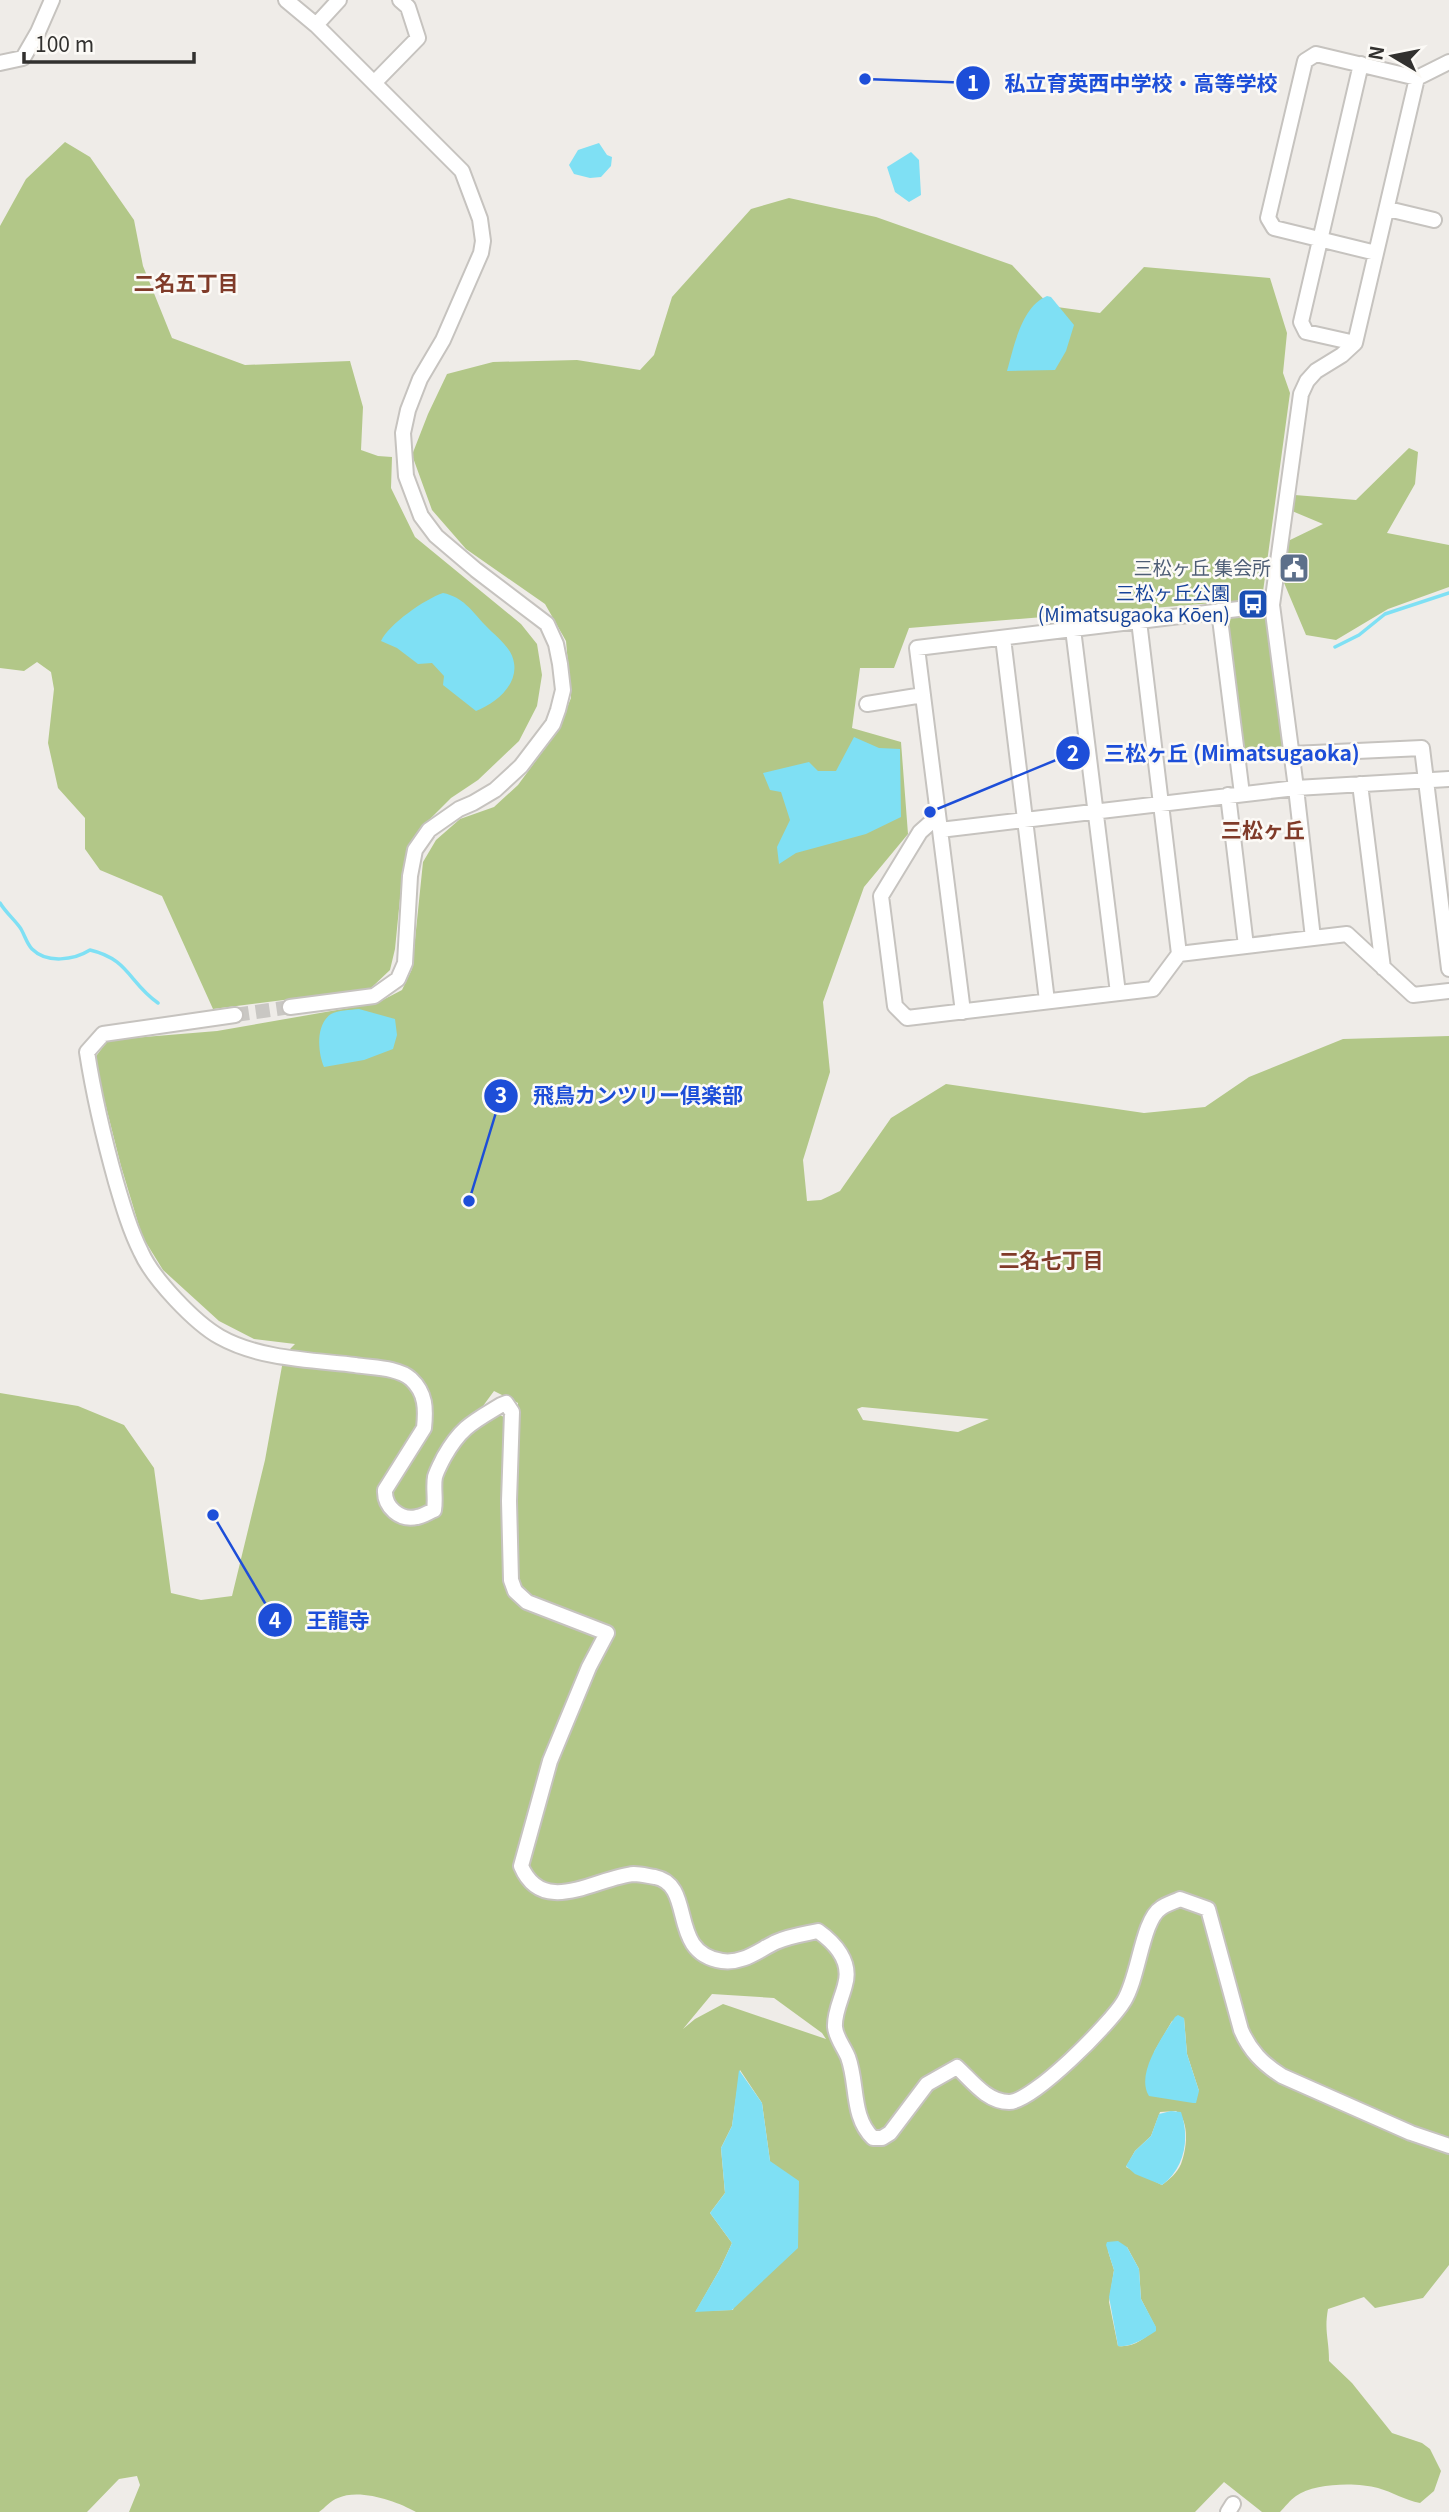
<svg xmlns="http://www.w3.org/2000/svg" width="1449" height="2512" viewBox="0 0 1449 2512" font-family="Georgia,'Noto Sans JP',serif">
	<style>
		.green { fill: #b2c788; fill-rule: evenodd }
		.water { fill: #7fe0f4 }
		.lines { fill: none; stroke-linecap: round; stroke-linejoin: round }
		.stream { stroke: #7fe0f4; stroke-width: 3.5 }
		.minor-tunnel { stroke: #c9c7c3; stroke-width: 14; stroke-dasharray: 14 7; stroke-linecap: butt }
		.minor-casing { stroke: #c6c3bf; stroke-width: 18 }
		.minor { stroke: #fff; stroke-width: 14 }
		.labels { text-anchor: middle; stroke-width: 5; stroke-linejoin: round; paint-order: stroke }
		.service-label { font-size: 19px; fill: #4e5e75; stroke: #fcfaf6; text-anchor: end }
		.transit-label { font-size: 19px; fill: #164399; stroke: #fcfaf6; text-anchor: end }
		.neighbourhood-label { font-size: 21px; font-weight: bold; fill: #803b29; stroke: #fcfaf6 }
		.leader { fill: none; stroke: #1d4ed8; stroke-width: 2.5 }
		.callout-dot { fill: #1d4ed8; stroke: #fcfaf6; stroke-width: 2.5 }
		.mark-label { font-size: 21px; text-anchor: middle; font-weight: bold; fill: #fff }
		.callout-label { font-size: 21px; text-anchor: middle; font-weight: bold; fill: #1d4ed8; stroke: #fcfaf6; stroke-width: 5; stroke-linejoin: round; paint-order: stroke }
	</style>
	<rect width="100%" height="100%" fill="#efece8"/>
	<path class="green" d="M65,142L90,157L134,220L143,266L172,338L245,365L350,361L363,407L361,450L378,456L392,457L391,488L415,537L521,624L537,644L542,675L537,706L519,741L478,780L451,798L431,818L403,868L395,949L390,970L370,989L213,1009L162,896L100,870L85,849V818L58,788L48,743L54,689L51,672L37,662L24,671L0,668V226L26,179Z
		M789,198L876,217L1012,265L1050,306L1100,313L1144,267L1270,278L1287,333L1283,373L1290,393L1262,599L909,628L894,668H860L852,728L901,742L908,834L864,887L823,1002L830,1072L803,1160L807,1201L821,1200L840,1191L891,1118L946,1084L1144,1113L1205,1107L1249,1077L1343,1039L1449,1036V2265L1423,2298L1375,2308L1364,2297L1328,2309C1324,2331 1329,2339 1329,2361L1352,2383L1392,2433L1422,2443L1430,2449L1441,2471L1434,2491L1420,2503C1405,2500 1392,2492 1378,2488C1356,2482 1314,2483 1296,2496C1290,2500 1285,2507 1280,2512H1262L1224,2482L1195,2512H416C397,2501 359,2488 338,2498C331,2500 325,2508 319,2512H129L140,2485L137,2476L119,2479L87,2512H0V1393L78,1406L124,1425L154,1468L171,1593L201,1600L232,1596L265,1460L284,1355L295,1344L254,1339L219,1321L163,1270L142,1236L121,1166L94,1059L108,1040L217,1031L377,1003L402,990L412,969L423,862L436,840L460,819L494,807L518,785L557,732L571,698L566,641L545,604L466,549L432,510L412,455L428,414L447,374L493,362L577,360L640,370L654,355L672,297L751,209ZM494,1391L518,1403L517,1424L483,1406ZM862,1407L989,1419L958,1432L863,1420L857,1409ZM712,1994L774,1998L822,2033L826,2039L723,2004L695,2019L683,2029ZM1184,2018L1187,2054L1199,2091L1154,2052L1172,2021ZM740,2070L762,2103L770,2161L733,2310L696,2311L720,2269L732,2243L710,2213L725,2193L721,2148L732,2126ZM1176,2111C1190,2120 1187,2149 1181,2164C1177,2173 1170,2179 1162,2185L1126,2167L1135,2151L1151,2136L1160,2112ZM1127,2247L1139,2269L1141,2299L1156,2328C1146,2338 1133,2348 1118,2346L1109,2302L1114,2270L1108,2251Z
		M1409,448L1418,452L1415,484L1387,533L1449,545V587L1388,609L1336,640L1306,635L1282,578L1288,541L1323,524L1292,511L1295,495L1356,500Z
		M1268,611L1291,749L1242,758L1226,619L1227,617Z"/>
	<path class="water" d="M599,143L607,155L612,157L611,166L601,177L590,178L574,174L569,165L578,150Z
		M911,152L919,160L921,195L909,202L895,192L887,167Z
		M1047,296L1051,297L1074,325L1066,351L1055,370L1007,371C1014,347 1021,307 1047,296Z
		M443,593C463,597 471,610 485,625C495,636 512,647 514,663C518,686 494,704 476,711L443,685L444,676L432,663L418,664L397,648L381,641C389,624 425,599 443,593Z
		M854,737L879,748L900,749L901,817L866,834L796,853L779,864L777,847L790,820L781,792L770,790L763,773L809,762L818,771H836Z
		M359,1009L395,1019L397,1035L393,1049L364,1060L324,1067C318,1053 315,1025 331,1014C338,1010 350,1010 359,1009Z
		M1178,2015L1184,2018L1187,2054L1199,2091L1196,2103H1193L1149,2096C1135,2074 1163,2036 1175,2017Z
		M739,2070L762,2103L770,2161L799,2181L798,2248L732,2310L695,2312L720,2269L732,2243L710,2213L725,2193L721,2148L732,2126Z
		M1171,2111L1181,2112C1190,2138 1185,2168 1162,2185L1135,2174L1126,2166L1135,2151L1151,2136L1159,2114Z
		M1118,2241L1127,2247L1139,2269L1141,2299L1156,2327V2331C1145,2338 1131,2348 1118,2346L1109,2297L1114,2270L1106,2245L1107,2242Z"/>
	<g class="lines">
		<path class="stream" d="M1335,647L1359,635L1385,614L1449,593
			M0,903C6,913 15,920 21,929C25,936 27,944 32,949C47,964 74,960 90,950C129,959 129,983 158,1003"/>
		<path class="minor-tunnel" d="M235,1015L290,1007"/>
		<g class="minor-casing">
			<path id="minor" d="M286,0L316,25L462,171L480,219L483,241L481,253L443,340L420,379L408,410L403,433L406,476L421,516L436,536L476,570L547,624L556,644L560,664L563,690L558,710L553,724L521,766L495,790L473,803L459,809L429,830L415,850L410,876L405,963L398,979L374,996L290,1007
				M316,25L339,0
				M0,63L23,58L38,32L52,0
				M374,83L418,38L408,7L400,0
				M1388,209L1434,220
				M1376,253L1274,228L1268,218L1305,61L1316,54L1417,78
				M1355,343L1306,332L1301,322L1361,64
				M1272,605L917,648L940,830L1296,788L1449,779
				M1219,611L1242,794
				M1139,621L1179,954
				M1073,629L1118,993
				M1003,638L1047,1001
				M867,704L923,695
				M1292,754L1422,748L1449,969
				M1360,784L1383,968
				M1228,795L1246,946
				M938,816L920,832L881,896L895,1006L907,1018L1153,989L1179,954L1347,934L1413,995L1449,991
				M940,830L963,1012
				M1313,938L1296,788L1272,605L1301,394L1307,381L1316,371L1342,355L1355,343L1417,78L1449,62
				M235,1015L103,1034L87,1052C94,1097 104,1139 116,1182C123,1206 130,1230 141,1252C153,1279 195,1323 220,1337C259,1359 311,1360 355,1365C372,1368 397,1367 411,1379C426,1393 426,1409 424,1428L385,1490C384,1507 400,1521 417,1517C423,1516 429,1512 434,1510C436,1499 433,1487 435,1477C437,1470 441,1463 444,1457C461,1427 473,1422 501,1405L506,1403L512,1412L509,1501L511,1580L515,1591L527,1602L607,1633L589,1667L550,1761L521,1866C543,1918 597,1877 634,1874C641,1874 648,1876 655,1877C696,1885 667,1953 722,1961C743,1964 759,1950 776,1942C789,1936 804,1934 818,1931C835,1943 852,1962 845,1985C842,1998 834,2013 835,2027C836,2038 844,2047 848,2057C858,2084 851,2117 873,2138H882L890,2133L927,2084L957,2067C972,2081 987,2102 1009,2102C1033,2102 1111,2023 1124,2001C1139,1977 1142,1920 1161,1908C1166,1904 1174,1902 1180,1899L1208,1909L1241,2030C1250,2051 1263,2064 1282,2076L1411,2133L1449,2146
				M1228,2512L1233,2504"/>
		</g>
		<use href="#minor" class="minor"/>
	</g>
	<defs>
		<g id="civic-square" transform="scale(1.575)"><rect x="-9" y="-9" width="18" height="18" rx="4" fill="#5c6f8a" stroke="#fcfaf6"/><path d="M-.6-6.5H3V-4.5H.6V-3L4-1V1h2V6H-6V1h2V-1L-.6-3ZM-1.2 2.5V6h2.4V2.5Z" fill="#fff"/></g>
		<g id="bus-square" transform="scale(1.575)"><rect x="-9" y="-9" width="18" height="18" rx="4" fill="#1a4fb4" stroke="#fcfaf6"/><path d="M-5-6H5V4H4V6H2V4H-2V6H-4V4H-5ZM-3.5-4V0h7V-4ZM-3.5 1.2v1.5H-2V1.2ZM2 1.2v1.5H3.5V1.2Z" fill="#fff"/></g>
	</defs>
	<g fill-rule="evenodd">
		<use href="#civic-square" x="1294" y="568"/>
		<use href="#bus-square" x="1253" y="604"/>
	</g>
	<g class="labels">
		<g class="service-label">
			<text x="1271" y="575">三松ヶ丘 集会所</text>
		</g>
		<g class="transit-label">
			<text x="1230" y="600">三松ヶ丘公園<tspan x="1230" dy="22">(Mimatsugaoka Kōen)</tspan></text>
		</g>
		<g class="neighbourhood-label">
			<text x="186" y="291">二名五丁目</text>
			<text x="1263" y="838">三松ヶ丘</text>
			<text x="1051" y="1268">二名七丁目</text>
		</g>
	</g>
	<path class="leader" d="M865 79L973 83M930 812L1073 753M469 1201L501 1096M213 1515L275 1620"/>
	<g class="callout-dot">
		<circle cx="865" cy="79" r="7"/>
		<circle cx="930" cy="812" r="7"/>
		<circle cx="469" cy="1201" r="7"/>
		<circle cx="213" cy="1515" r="7"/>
		<circle cx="973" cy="83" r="18"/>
		<circle cx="1073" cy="753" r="18"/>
		<circle cx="501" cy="1096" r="18"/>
		<circle cx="275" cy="1620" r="18"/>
	</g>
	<g class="mark-label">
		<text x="973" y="91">1</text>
		<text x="1073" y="761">2</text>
		<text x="501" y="1103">3</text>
		<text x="275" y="1628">4</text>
	</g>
	<g class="callout-label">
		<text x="1141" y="91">私立育英西中学校・高等学校</text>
		<text x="1232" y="761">三松ヶ丘 (Mimatsugaoka)</text>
		<text x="638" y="1103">飛鳥カンツリー倶楽部</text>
		<text x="338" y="1628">王龍寺</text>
	</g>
	<g transform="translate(1393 56) rotate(280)" stroke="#fcfaf6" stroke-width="5" paint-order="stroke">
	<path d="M0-5L12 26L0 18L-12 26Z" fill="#32312f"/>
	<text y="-10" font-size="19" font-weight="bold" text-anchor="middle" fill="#32312f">N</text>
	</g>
	<path d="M24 52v10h170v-10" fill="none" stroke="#32312f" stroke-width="3.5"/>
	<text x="35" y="52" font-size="21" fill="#32312f" stroke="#fcfaf6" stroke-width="5" paint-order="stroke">100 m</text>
</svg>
